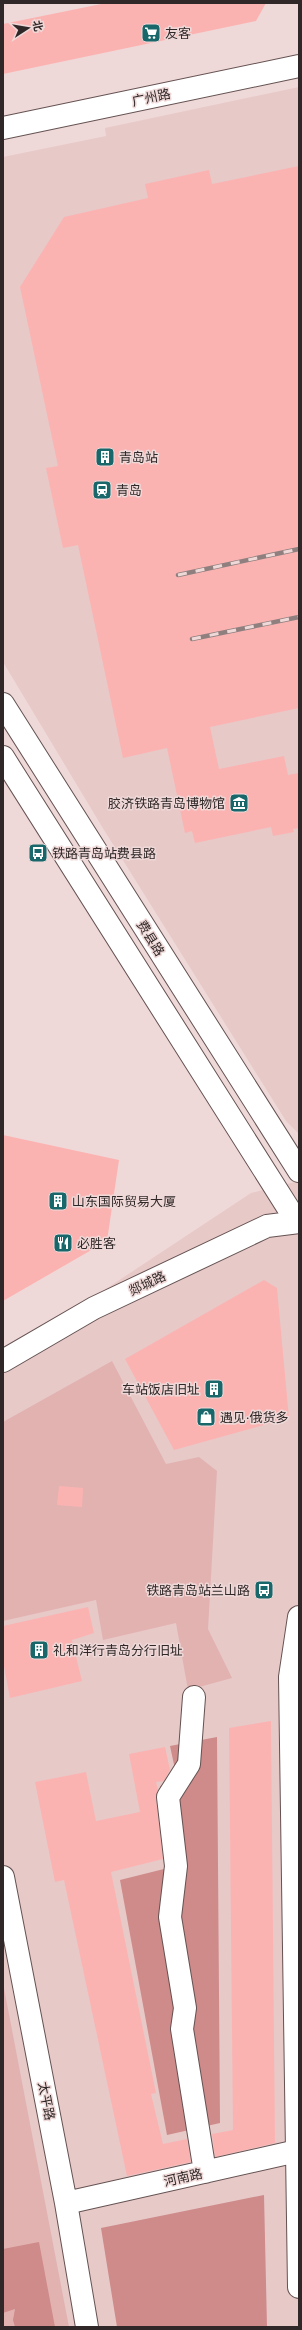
<svg xmlns="http://www.w3.org/2000/svg" width="302" height="2330" viewBox="0 0 302 2330" font-family="'Varela Round','Noto Sans SC',sans-serif">
	<style>
		.built { fill: #e7c9c8 }
		.green { fill: #e2b2b1 }
		.forest { fill: #cf8a8a }
		.building { fill: #fbb3b2 }
		.lines { fill: none; stroke-linecap: round; stroke-linejoin: round }
		.street-casing { stroke: #655252; stroke-width: 24 }
		.secondary-casing { stroke: #655252; stroke-width: 24 }
		.street { stroke: #fff; stroke-width: 22 }
		.secondary { stroke: #fff; stroke-width: 22 }
		.rail-casing { stroke: #8f807f; stroke-width: 4.5 }
		.rail { stroke: #efd9d8; stroke-width: 3; stroke-dasharray: 9; stroke-linecap: butt }
		.labels { text-anchor: middle; stroke-width: 3; stroke-linejoin: round; paint-order: stroke }
		.poi-label { font-size: 13px; fill: #302828; stroke: #efd9d8; text-anchor: start }
		.street-label { font-size: 13px; fill: #302828; stroke: #efd9d8 }
	</style>
	<rect width="100%" height="100%" fill="#efd9d8"/>
	<path class="built" d="M299,87V1134L286,1121L104,830L3,662V157L106,136L105,128Z
		M299,1181V2327H47L3,2051V1357L251,1193Z"/>
	<path class="green" d="M112,1361L166,1464L199,1457L217,1471L208,1629L232,1678L188,1690L176,1623L103,1640L96,1600L3,1621V1422Z
		M3,1983L69,2327H3Z"/>
	<path class="forest" d="M217,1737L220,2123L167,2135L120,1880L176,1866L160,1786L178,1783L170,1746Z
		M264,2195L267,2327H117L101,2228Z
		M39,2242L55,2327H15L13,2320L15,2309L3,2313V2249Z"/>
	<path class="building" d="M106,3H266L256,21L3,74V24Z
		M299,166V708L210,727L219,769L284,756L288,775L299,773V828L293,829L294,832L273,836L271,827L195,843L192,831L185,833L167,748L123,758L78,545L63,548L46,468L58,466L20,287L64,217L148,198L145,184L209,170L212,184Z
		M3,1135L119,1160L107,1241L3,1301Z
		M264,1280L277,1288L289,1418L174,1450L125,1359Z
		M59,1486L83,1488L82,1507L57,1505Z
		M88,1607L94,1633L72,1640L82,1681L10,1698L3,1661V1626Z
		M271,1721L275,2143L215,2157L212,2134L233,2130L229,1728Z
		M165,1747L170,1770L164,1781L156,1782L158,1790L156,1798L163,1859L111,1872L156,2093L151,2094L163,2144L187,2139L191,2162L127,2176L64,1880L55,1882L35,1782L86,1772L96,1821L140,1812L129,1754Z"/>
	<g class="lines">
		<g class="street-casing">
			<path id="street" d="M194,1697L189,1764L168,1797L176,1866L170,1917L185,2008L182,2029L205,2172
				M3,1877L66,2203L87,2327
				M66,2203L297,2151"/>
		</g>
		<g class="secondary-casing">
			<path id="secondary" d="M3,128L299,66
				M3,704L299,1171
				M3,757L297,1222
				M3,1361L94,1308L267,1226L299,1222
				M299,1617L290,1677L299,2287"/>
		</g>
		<use href="#street" class="street"/>
		<use href="#secondary" class="secondary"/>
		<g class="rail-casing">
			<path id="rail" d="M178,575L299,549
				M192,639L299,617"/>
		</g>
		<use href="#rail" class="rail"/>
	</g>
	<defs>
		<g id="supermarket-square" transform="scale(1)"><rect x="-9" y="-9" width="18" height="18" rx="4" fill="#18676a" stroke="#efd9d8"/><path d="M-6-5.5h2.5l.6 2H6L4.5 2H-2.5L-4.4-4H-6ZM-1.5 3.2a1.3 1.3 0 1 0 .1 0ZM3 3.2a1.3 1.3 0 1 0 .1 0Z" fill="#fff"/></g>
		<g id="building-square" transform="scale(1)"><rect x="-9" y="-9" width="18" height="18" rx="4" fill="#18676a" stroke="#efd9d8"/><path d="M-4-6H4V6H1V3H-1V6H-4ZM-2.5-4.3h1.7v1.8h-1.7ZM.8-4.3h1.7v1.8H.8ZM-2.5-1h1.7V.8h-1.7ZM.8-1h1.7V.8H.8Z" fill="#fff"/></g>
		<g id="station-square" transform="scale(1)"><rect x="-9" y="-9" width="18" height="18" rx="4" fill="#18676a" stroke="#efd9d8"/><path d="M-3-6H3Q5-6 5-4V2Q5 4 3 4L4.5 6H3L1.5 4h-3L-3 6H-4.5L-3 4Q-5 4-5 2V-4Q-5-6-3-6ZM-3.5-4v3h7v-3ZM-3.5 1v1.5H-2V1ZM2 1v1.5H3.5V1Z" fill="#fff"/></g>
		<g id="museum-square" transform="scale(1)"><rect x="-9" y="-9" width="18" height="18" rx="4" fill="#18676a" stroke="#efd9d8"/><path d="M0-6L6-3V-2H-6V-3ZM-5-1h2V3h-2ZM-1-1h2V3h-2ZM3-1h2V3H3ZM-6 4H6V6H-6Z" fill="#fff"/></g>
		<g id="bus-square" transform="scale(1)"><rect x="-9" y="-9" width="18" height="18" rx="4" fill="#18676a" stroke="#efd9d8"/><path d="M-5-6H5V4H4V6H2V4H-2V6H-4V4H-5ZM-3.5-4V0h7V-4ZM-3.5 1.2v1.5H-2V1.2ZM2 1.2v1.5H3.5V1.2Z" fill="#fff"/></g>
		<g id="restaurant-square" transform="scale(1)"><rect x="-9" y="-9" width="18" height="18" rx="4" fill="#18676a" stroke="#efd9d8"/><path d="M-5-6h1v4h1v-4h1v4h1v-4h1v5L-1.5 .5V6h-2V.5L-5-1ZM5-6V6H3V1.5H1.5Q1.5-4 5-6Z" fill="#fff"/></g>
		<g id="shop-square" transform="scale(1)"><rect x="-9" y="-9" width="18" height="18" rx="4" fill="#18676a" stroke="#efd9d8"/><path d="M-5-2.5h2.3a2.7 3.5 0 0 1 5.4 0H5L5.5 6h-11ZM-1.5-2.5h3a1.5 2.3 0 0 0-3 0Z" fill="#fff"/></g>
	</defs>
	<g fill-rule="evenodd">
		<use href="#supermarket-square" x="151" y="33"/>
		<use href="#building-square" x="105" y="457"/>
		<use href="#station-square" x="102" y="490"/>
		<use href="#museum-square" x="239" y="803"/>
		<use href="#bus-square" x="38" y="853"/>
		<use href="#building-square" x="58" y="1201"/>
		<use href="#restaurant-square" x="63" y="1243"/>
		<use href="#building-square" x="214" y="1389"/>
		<use href="#shop-square" x="206" y="1417"/>
		<use href="#bus-square" x="264" y="1590"/>
		<use href="#building-square" x="39" y="1650"/>
	</g>
	<g class="labels">
		<g class="poi-label">
			<text x="165" y="38">友客</text>
			<text x="119" y="462">青岛站</text>
			<text x="116" y="495">青岛</text>
			<text x="225" y="808" text-anchor="end">胶济铁路青岛博物馆</text>
			<text x="52" y="858">铁路青岛站费县路</text>
			<text x="72" y="1206">山东国际贸易大厦</text>
			<text x="77" y="1248">必胜客</text>
			<text x="200" y="1394" text-anchor="end">车站饭店旧址</text>
			<text x="220" y="1422">遇见·俄货多</text>
			<text x="250" y="1595" text-anchor="end">铁路青岛站兰山路</text>
			<text x="53" y="1655">礼和洋行青岛分行旧址</text>
		</g>
		<g class="street-label">
			<text transform="translate(151 97) rotate(-12)" y="5">广州路</text>
			<text transform="translate(151 938) rotate(58)" y="5">费县路</text>
			<text transform="translate(147 1283) rotate(-25)" y="5">郯城路</text>
			<text transform="translate(47 2101) rotate(79)" y="5">太平路</text>
			<text transform="translate(183 2177) rotate(-13)" y="5">河南路</text>
		</g>
	</g>
	<rect width="302" height="2330" fill="none" stroke="#302828" stroke-width="8"/>
	<g transform="translate(28 28) rotate(78)" stroke="#efd9d8" stroke-width="3" paint-order="stroke">
	<path d="M0-3L7 15L0 10L-7 15Z" fill="#302828"/>
	<text y="-6" font-size="11" font-weight="bold" text-anchor="middle" fill="#302828">北</text>
	</g>
</svg>
